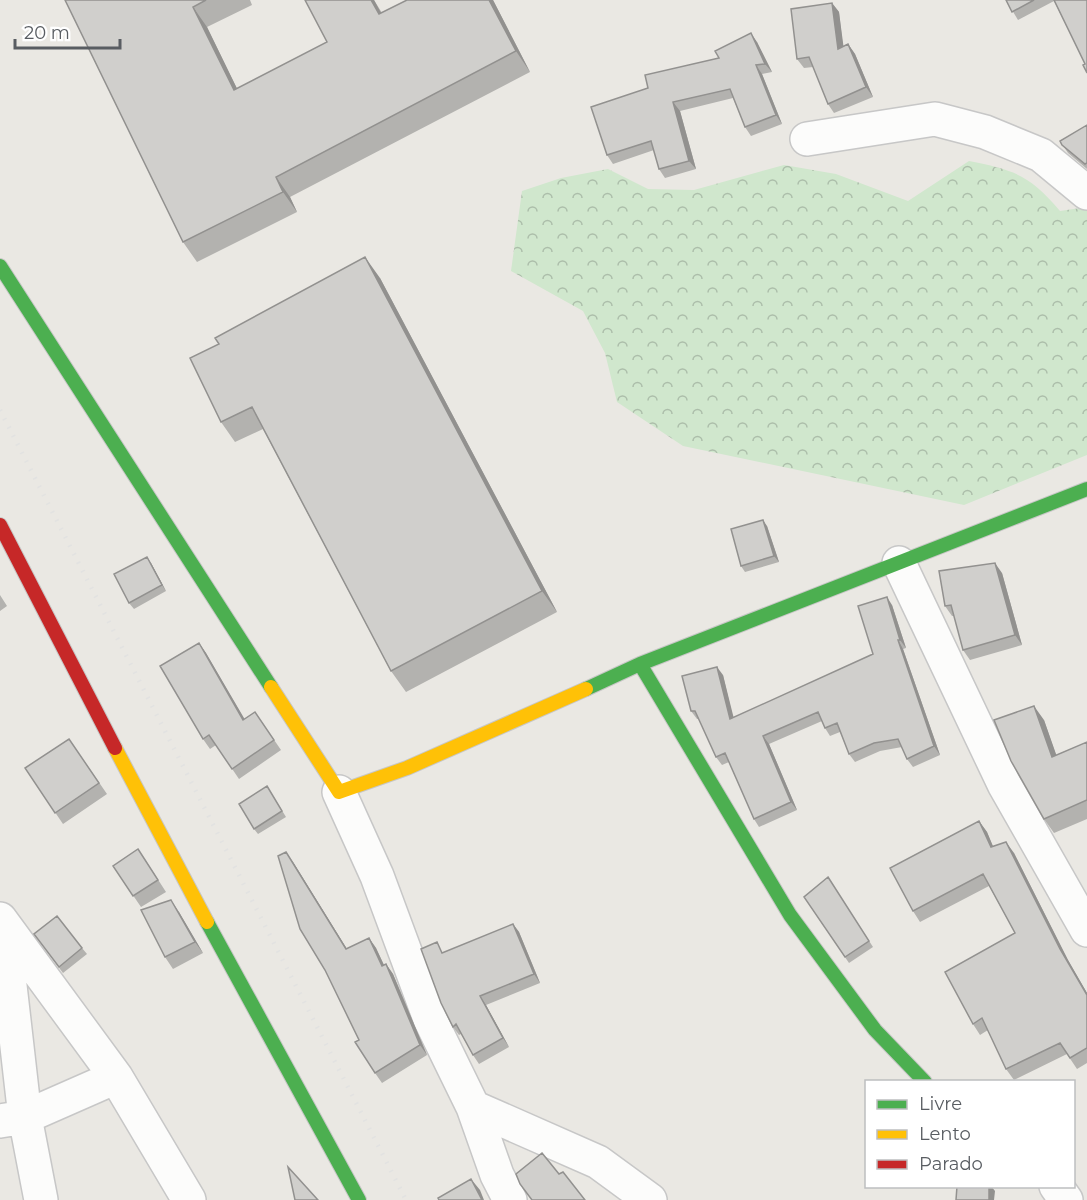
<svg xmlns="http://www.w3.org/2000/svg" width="1087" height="1200" viewBox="0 0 1087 1200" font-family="Montserrat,sans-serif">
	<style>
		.forest { fill: url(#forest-crowns) }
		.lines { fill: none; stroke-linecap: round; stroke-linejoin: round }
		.street-casing { stroke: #c7c7c7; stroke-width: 36 }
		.fast-casing { stroke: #c7c7c6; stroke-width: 16 }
		.slow-casing { stroke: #c7c7c6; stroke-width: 16 }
		.jam-casing { stroke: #c7c7c6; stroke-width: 16 }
		.street { stroke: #fcfcfb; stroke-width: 33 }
		.fast { stroke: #4caf50; stroke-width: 14 }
		.slow { stroke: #ffc107; stroke-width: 14 }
		.jam { stroke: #c62828; stroke-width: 14 }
		.rail { stroke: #e2e2e1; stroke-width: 4.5; stroke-dasharray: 1.5 8; stroke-linecap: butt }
		.wall { fill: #b3b2af }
		.shaded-wall { fill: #92918f }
		.building { fill: #d0cfcc; stroke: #92918f; stroke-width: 1.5 }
	</style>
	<defs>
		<pattern id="forest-crowns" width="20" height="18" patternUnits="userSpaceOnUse" patternTransform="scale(1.5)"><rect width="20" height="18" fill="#d0e7cd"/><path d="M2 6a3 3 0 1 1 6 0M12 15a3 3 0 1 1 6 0" fill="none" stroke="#acbeaa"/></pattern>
	</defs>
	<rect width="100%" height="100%" fill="#eae8e3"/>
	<path class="forest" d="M969,161C1014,170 1030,175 1060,211L1087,207V455L964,505L683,446L617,402L605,353L583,311L511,271L522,191L561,178L608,169L648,189L694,190L784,165L836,174L908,201Z"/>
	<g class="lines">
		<g class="street-casing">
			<path id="street" d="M807,139L935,119L985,132L1041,155L1087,193
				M899,563L1004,784L1087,930
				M339,792L377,876L430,1019L473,1107L497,1175L510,1200
				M0,919L116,1077L189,1200
				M3,924L25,1117L41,1200
				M473,1107L598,1162L650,1200
				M0,1121L25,1117L116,1077
				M1056,1186L1066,1200"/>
		</g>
		<g class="fast-casing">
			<path id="fast" d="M0,266L271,687
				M640,664L790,915L875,1030L925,1082
				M586,689L640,664L1087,489
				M207,922L359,1200"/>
		</g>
		<g class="slow-casing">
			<path id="slow" d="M271,687L339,792L407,768L586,689
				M115,748L207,922"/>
		</g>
		<g class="jam-casing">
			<path id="jam" d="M0,525L115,748"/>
		</g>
		<use href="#street" class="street"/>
		<use href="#fast" class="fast"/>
		<use href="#slow" class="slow"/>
		<use href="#jam" class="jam"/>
		<path class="rail" d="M0,410L406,1200"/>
	</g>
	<path class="wall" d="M65,0H250L252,5L207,27L237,89L327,42L305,0H374L382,13L407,0H493L530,72L290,197L297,212L197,262L183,242Z
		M1006,0H1087L1085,64L1054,1L1018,20Z
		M832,3L839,12L843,47L848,44L855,54L873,97L834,113L828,104L813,67L804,68L797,59Z
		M757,42L772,72L762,74L782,124L751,136L745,127L733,98L680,111L696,169L665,178L659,169L654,150L613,164L607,155L648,88Z
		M1087,125V169L1068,153L1060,141Z
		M380,278L557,612L406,692L391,671L263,429L235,442L221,422L219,344Z
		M767,526L779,562L745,572L741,566Z
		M151,563L166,591L134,609L129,603Z
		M1002,573L1022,645L970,660L963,650L954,616H952L945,606Z
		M0,595L7,606L0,611Z
		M892,605L906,648L903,649L940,755L913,767L907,759L902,747L880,751L855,762L849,754L840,732L830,736L825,728L822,721L769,744L797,810L759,827L754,819L729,762L722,765L716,757L699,719H697L691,711L723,675L733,718L873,654Z
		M199,643L206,653L244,719L255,712L281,750L239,779L216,745L210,749L203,739Z
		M1044,720L1056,755L1087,742V819L1054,833L1044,819Z
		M69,739L107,794L63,824L25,768Z
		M267,786L286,817L258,834L254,829Z
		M979,821L987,832L993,847L1014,853L1068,960L1087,993V1063L1077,1069L1067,1054L1014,1080L1006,1069L988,1030L980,1035L973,1024L1015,933L989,886L920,922L913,911Z
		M146,861L166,892L141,907L113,866Z
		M293,862L347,949L369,938L376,948L384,965L386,964L393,974L427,1055L382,1083L375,1073L359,1040Z
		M828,877L873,947L849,963L804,897Z
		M179,912L203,953L173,969L165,957Z
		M513,924L519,932L540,983L486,1005L509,1047L479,1064L473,1055L461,1034L459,1035L453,1027Z
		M34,934L82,948L87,954L63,973Z"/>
	<path class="shaded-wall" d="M371,0H374L393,35L379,14Z
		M489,0H493L530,72L516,51Z
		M832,3L839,12L845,58L838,49Z
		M193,7L207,27L248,111L234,90Z
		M751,33L757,42L772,72L765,64Z
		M848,44L855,54L873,97L866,87Z
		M756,65L762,74L782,124L776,115Z
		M673,102L680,111L696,169L689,161Z
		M276,177L290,197L297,212L283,192Z
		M365,257L380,278L557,612L542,591Z
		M763,520L767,526L779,562L774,556Z
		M147,557L151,563L166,591L162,585Z
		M995,563L1002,573L1022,645L1015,635Z
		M887,597L892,605L906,648L900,640Z
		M898,640L903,649L940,755L934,746Z
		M199,643L206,653L251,730L243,720Z
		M717,667L723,675L736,727L730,719Z
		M1034,706L1044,720L1062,771L1052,757Z
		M763,736L769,744L797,810L791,802Z
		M979,821L987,832L998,858L991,847Z
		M1006,842L1014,853L1068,960L1087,993V995L1060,949Z
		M286,852L293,862L353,959L346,949Z
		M171,900L179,912L203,953L195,942Z
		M513,924L519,932L540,983L534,974Z
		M369,938L376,948L389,976L382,966Z
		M386,964L393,974L427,1055L420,1045Z
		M480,996L486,1005L509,1047L503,1038Z
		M471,1179L480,1190L484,1200H482Z
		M989,1186H991L995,1191L994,1200H989Z"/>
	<path class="building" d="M65,0H206L193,7L234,90L327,42L305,0H371L379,14L407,0H489L516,51L276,177L283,192L183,242Z
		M1006,0H1034L1012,12Z
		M1054,0H1087V73L1083,65L1085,64Z
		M832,3L838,49L848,44L866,87L828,104L809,57L797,59L791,9Z
		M751,33L765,64L756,65L776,115L745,127L730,89L673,102L689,161L659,169L651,141L607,155L591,107L648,88L645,75L719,58L715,51Z
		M1087,125V163L1085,164L1062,145L1060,141Z
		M365,257L542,591L391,671L252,407L221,422L190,358L219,344L215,338Z
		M763,520L774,556L741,566L731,529Z
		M147,557L162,585L129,603L114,574Z
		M995,563L1015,635L963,650L951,605L945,606L939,571Z
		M887,597L900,640H898L934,746L907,759L898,739L874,743L849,754L837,723L825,728L818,712L763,736L791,802L754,819L725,753L716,757L695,711H691L682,676L717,667L730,719L873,654L858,606Z
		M199,643L243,720L255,712L274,740L232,769L209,735L203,739L160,666Z
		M1034,706L1052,757L1087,742V800L1044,819L1011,761L994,720Z
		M69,739L99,783L55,813L25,768Z
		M267,786L282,811L254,829L239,804Z
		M979,821L991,847L1006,842L1060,949L1087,995V1048L1070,1058L1060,1043L1006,1069L982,1018L973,1024L945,972L1015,933L983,874L913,911L890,868Z
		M138,849L158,880L133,896L113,866Z
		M286,852L346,949L369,938L382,966L386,964L420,1045L375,1073L355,1042L359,1040L325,970L300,929L278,856Z
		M828,877L869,941L845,957L804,897Z
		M171,900L195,942L165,957L141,910Z
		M57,916L82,948L59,967L34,934Z
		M513,924L534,974L480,996L503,1038L473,1055L456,1024L453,1027L441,1003L421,949L437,942L442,953Z
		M542,1153L559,1174L563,1172L585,1200H532L520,1184L516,1174Z
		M288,1167L318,1200H295Z
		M471,1179L482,1200H439L438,1198Z
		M957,1186H989V1200H956Z"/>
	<rect x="865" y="1080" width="210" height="108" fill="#ffffff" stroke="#bdbec0" stroke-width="1.5"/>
	<rect x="877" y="1100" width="30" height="9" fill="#4caf50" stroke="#bdbec0" stroke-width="1.5"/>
	<text x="919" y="1110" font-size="18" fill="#595d62">Livre</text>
	<rect x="877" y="1130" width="30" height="9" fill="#ffc107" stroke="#bdbec0" stroke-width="1.5"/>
	<text x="919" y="1140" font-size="18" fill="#595d62">Lento</text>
	<rect x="877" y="1160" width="30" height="9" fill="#c62828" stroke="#bdbec0" stroke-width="1.5"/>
	<text x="919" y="1170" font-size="18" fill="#595d62">Parado</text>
	<path d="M15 39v9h105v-9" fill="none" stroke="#595d62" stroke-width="3"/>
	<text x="24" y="39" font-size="18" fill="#595d62" stroke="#ffffff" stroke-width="4.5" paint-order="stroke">20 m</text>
</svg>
